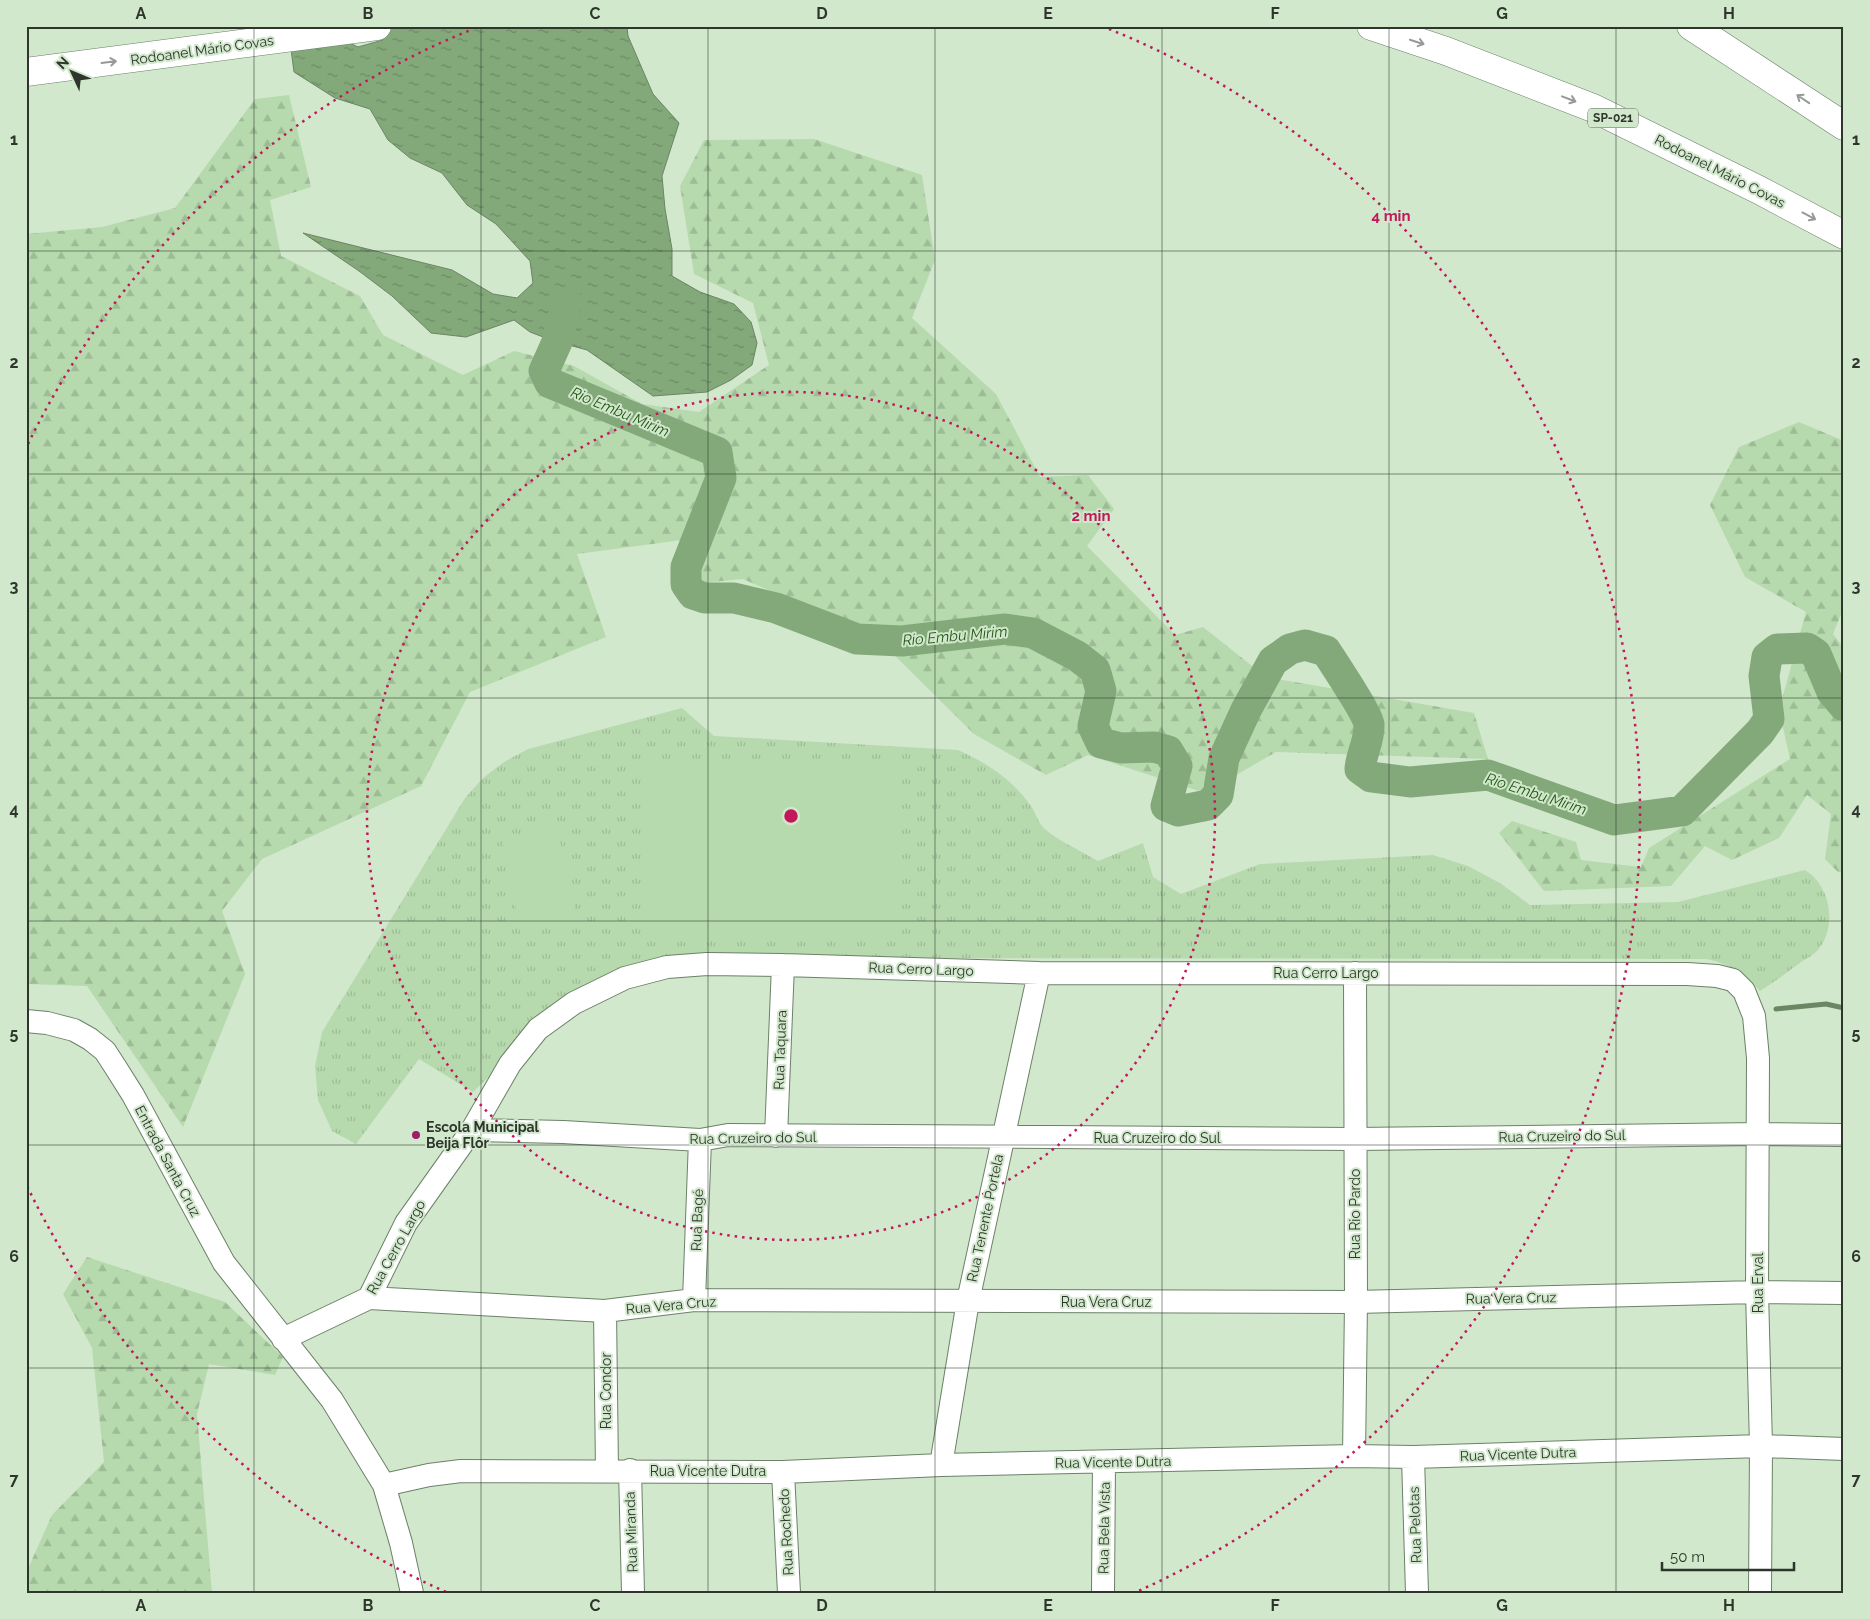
<svg xmlns="http://www.w3.org/2000/svg" width="1870" height="1619" viewBox="0 0 1870 1619" font-family="Raleway,sans-serif">
	<style>
		.grass { fill: url(#grass-tufts) }
		.forest { fill: url(#forest-firs) }
		.pitch { fill: #b6daae }
		.water { fill: url(#water-ripples); stroke: #6a8663 }
		.lines { fill: none; stroke-linecap: round; stroke-linejoin: round }
		.stream { stroke: #6a8663; stroke-width: 5 }
		.river { stroke: #83a97a; stroke-width: 31 }
		.minor-casing { stroke: #6c8168; stroke-width: 24 }
		.highway-casing { stroke: #6c8168; stroke-width: 29 }
		.minor { stroke: #fff; stroke-width: 22 }
		.highway { stroke: #fff; stroke-width: 28 }
		.oneway { stroke: #969a96 }
		.grid { fill: none; stroke: #2e362c; stroke-width: 1; stroke-opacity: 0.55 }
		.ring { fill: none; stroke: #c2185b; stroke-width: 2.5; stroke-dasharray: 2.5 5 }
		.poi-dot { fill: #9f1b6b; stroke: #d1e8cc; stroke-width: 2 }
		.labels { text-anchor: middle; stroke-width: 4; stroke-linejoin: round; paint-order: stroke }
		.shield { fill: #d1e8cc; stroke: #5f6b5c; stroke-width: 1 }
		.shield-label { font-size: 12px; font-weight: bold; fill: #2e362c }
		.street-label { font-size: 14px; fill: #2e362c; stroke: #d1e8cc }
		.poi-label { font-size: 14px; font-weight: bold; fill: #2e362c; stroke: #d1e8cc; text-anchor: start }
		.water-label { font-size: 15px; font-style: italic; fill: #255717; stroke: #d1e8cc }
		.centre { fill: #c2185b; stroke: #d1e8cc; stroke-width: 2.5 }
		.ring-label { font-size: 15px; text-anchor: middle; font-weight: bold; fill: #c2185b; stroke: #d1e8cc; stroke-width: 4; stroke-linejoin: round; paint-order: stroke }
		.neatline { fill: none; stroke: #2e362c; stroke-width: 2 }
		.grid-label { font-size: 16px; text-anchor: middle; font-weight: bold; fill: #2e362c }
	</style>
	<defs>
		<pattern id="grass-tufts" width="24" height="20" patternUnits="userSpaceOnUse" patternTransform="scale(1.25)"><rect width="24" height="20" fill="#b6daae"/><path d="M3 7l-1-3M5 7V3M7 7l1-3M15 17l-1-3M17 17v-4M19 17l1-3" fill="none" stroke="#9dbc96"/></pattern>
		<pattern id="forest-firs" width="22" height="20" patternUnits="userSpaceOnUse" patternTransform="scale(1.25)"><rect width="22" height="20" fill="#b6daae"/><path d="M5 1l3.5 6h-7zM16 11l3.5 6h-7z" fill="#9dbc96"/></pattern>
		<pattern id="water-ripples" width="26" height="14" patternUnits="userSpaceOnUse" patternTransform="scale(1.25)"><rect width="26" height="14" fill="#83a97a"/><path d="M2 4q2-2 4 0t4 0M15 11q2-2 4 0t4 0" fill="none" stroke="#6c8a64"/></pattern>
	</defs>
	<rect width="100%" height="100%" fill="#d1e8cc"/>
	<path class="grass" d="M682,708L714,736L958,750C987,763 1012,779 1031,806C1036,813 1038,824 1045,829C1057,840 1083,852 1098,861L1143,843L1153,877L1181,894L1260,864L1433,855L1468,866L1500,883L1530,905L1678,902L1805,870C1831,886 1838,927 1817,951C1813,955 1806,959 1801,962C1788,972 1774,982 1760,991C1745,974 1729,964 1707,959L672,958L638,966L514,1052L473,1092L419,1059L356,1144L332,1131L318,1100L315,1066L322,1032L465,798L483,778L504,762L528,749Z"/>
	<path class="forest" d="M289,95L311,187L270,200L281,256L360,296L383,335L463,375L514,351L574,366L642,404L699,412L769,365L753,303L694,274L680,186L704,140L814,139L922,175L935,260L912,318L996,394L1040,477L1088,475L1114,509L1087,546L1175,635L1203,627L1266,677L1474,713L1488,759L1276,752L1205,793L1088,755L1046,775L974,734L876,637L743,579L700,583L682,540L577,554L606,637L470,692L421,786L262,859L222,911L245,974L183,1127L87,986L26,984V234L102,227L175,208L255,99Z
		M1799,422L1844,441V607L1833,634L1844,648V873L1838,872L1825,859L1831,814L1807,795L1779,838L1732,860L1705,846L1671,886L1544,891L1499,833L1512,821L1576,842L1581,860L1641,867L1649,848L1790,759L1779,710L1806,612L1745,577L1710,505L1739,447Z
		M87,1257L225,1302L283,1357L275,1375L209,1364L197,1414L212,1593H26V1573L52,1515L104,1462L92,1348L63,1294Z"/>
	<path class="pitch" d="M900,763V937L647,939V765Z
		M557,827L577,921L521,933L502,838Z"/>
	<path class="water" d="M288,26L345,41L358,47L383,40L389,26H627L628,36L653,94L679,123L662,176L665,209L672,249V276L700,292L734,304L751,322L757,343L752,365L731,380L707,392L653,396L587,350L551,340L530,332L514,320L466,337L431,333L392,296L359,271L303,233L452,270L493,294L517,298L533,283L530,261L496,224L467,205L442,173L410,158L388,140L370,109L335,98L294,72Z"/>
	<g class="lines">
		<path class="stream" d="M1776,1009L1826,1004L1844,1008"/>
		<path class="river" d="M567,302L557,342L544,371L550,383L717,452L721,478L686,567V584L693,594L705,598H734L776,608L857,639L902,641L1005,629L1033,633L1077,656L1095,670L1101,691L1093,726L1101,743L1121,748L1154,747L1168,751L1177,766L1166,806L1178,811L1208,805L1218,795L1224,758L1246,710L1273,661L1290,649L1305,645L1326,651C1333,662 1369,716 1369,724C1370,740 1361,754 1360,769L1371,777L1410,782L1488,775L1614,820L1682,811L1760,732L1769,719L1764,676L1767,657L1777,649L1807,648L1816,654L1832,692L1844,706"/>
		<g class="minor-casing">
			<path id="minor" d="M26,1021L47,1023L74,1030L90,1039L105,1051L116,1068L133,1095L224,1263L332,1400L384,1485L401,1543L412,1593
				M472,1130L563,1132L700,1140L728,1135L1355,1139L1758,1134L1844,1135
				M776,1136L783,965
				M369,1298L605,1311L694,1300L1356,1302L1757,1292L1844,1293
				M694,1300L700,1140
				M605,1311L607,1471
				M283,1339L369,1298L406,1223L472,1130L510,1064L538,1029L574,1003L625,978L644,973L667,967L707,964L783,965L1039,973L1687,974L1717,976L1733,980L1744,991L1754,1016L1758,1058L1757,1292L1761,1446L1760,1593
				M1354,1456L1356,1302L1355,973
				M1413,1457L1417,1593
				M941,1465L968,1301L1039,973
				M630,1470L633,1593
				M783,1472L789,1593
				M384,1485L429,1475L461,1471L783,1472L941,1465L1354,1456L1413,1457L1761,1446L1844,1449
				M1103,1593L1104,1462"/>
		</g>
		<g class="highway-casing">
			<path id="highway" d="M1371,26L1446,51L1593,108L1759,190L1844,235
				M1691,26L1844,126
				M26,72L377,26"/>
		</g>
		<use href="#minor" class="minor"/>
		<use href="#highway" class="highway"/>
	</g>
	<defs><path id="oneway-shaft" d="M-6 0H5M1.5-3L5.5 0L1.5 3" fill="none" stroke-width="1.6" stroke-linecap="round" stroke-linejoin="round" transform="scale(1.25)"/></defs>
	<g class="oneway">
		<use href="#oneway-shaft" transform="translate(1417 42) rotate(18)"/>
		<use href="#oneway-shaft" transform="translate(109 62) rotate(-7)"/>
		<use href="#oneway-shaft" transform="translate(1569 99) rotate(21)"/>
		<use href="#oneway-shaft" transform="translate(1803 99) rotate(-146)"/>
		<use href="#oneway-shaft" transform="translate(1809 216) rotate(28)"/>
	</g>
	<path class="grid" d="M254,26V1593M481,26V1593M708,26V1593M935,26V1593M1162,26V1593M1389,26V1593M1616,26V1593M26,251H1844M26,474H1844M26,698H1844M26,921H1844M26,1145H1844M26,1368H1844"/>
	<g class="ring">
		<circle cx="791" cy="816" r="424"/>
		<path d="M446 1592A849 849 0 0 1 28 1188M28 444A849 849 0 0 1 473 29M1109 29A849 849 0 0 1 1136 1592"/>
	</g>
	<circle class="poi-dot" cx="416" cy="1135" r="5"/>
	<g class="labels">
		<rect class="shield" x="1588" y="108.5" width="50" height="19" rx="4"/>
		<g class="shield-label">
			<text x="1613" y="122">SP-021</text>
		</g>
		<g class="street-label">
			<text transform="translate(202 50) rotate(-8)" y="5">Rodoanel Mário Covas</text>
			<text transform="translate(1720 171) rotate(27)" y="5">Rodoanel Mário Covas</text>
			<text transform="translate(921 969) rotate(2)" y="5">Rua Cerro Largo</text>
			<text x="1326" y="978">Rua Cerro Largo</text>
			<text transform="translate(780 1050) rotate(-88)" y="5">Rua Taquara</text>
			<text transform="translate(1562 1136) rotate(-1)" y="5">Rua Cruzeiro do Sul</text>
			<text transform="translate(753 1138) rotate(-1)" y="5">Rua Cruzeiro do Sul</text>
			<text x="1157" y="1143">Rua Cruzeiro do Sul</text>
			<text transform="translate(168 1161) rotate(62)" y="5">Entrada Santa Cruz</text>
			<text transform="translate(1355 1214) rotate(-90)" y="5">Rua Rio Pardo</text>
			<text transform="translate(985 1218) rotate(-78)" y="5">Rua Tenente Portela</text>
			<text transform="translate(697 1220) rotate(-88)" y="5">Rua Bagé</text>
			<text transform="translate(396 1247) rotate(-61)" y="5">Rua Cerro Largo</text>
			<text transform="translate(1758 1283) rotate(-90)" y="5">Rua Erval</text>
			<text transform="translate(1511 1298) rotate(-1)" y="5">Rua Vera Cruz</text>
			<text x="1106" y="1307">Rua Vera Cruz</text>
			<text transform="translate(671 1305) rotate(-5)" y="5">Rua Vera Cruz</text>
			<text transform="translate(606 1391) rotate(-90)" y="5">Rua Condor</text>
			<text transform="translate(1518 1454) rotate(-2)" y="5">Rua Vicente Dutra</text>
			<text transform="translate(1113 1462) rotate(-1)" y="5">Rua Vicente Dutra</text>
			<text x="708" y="1476">Rua Vicente Dutra</text>
			<text transform="translate(1415 1525) rotate(-92)" y="5">Rua Pelotas</text>
			<text transform="translate(1104 1528) rotate(-89)" y="5">Rua Bela Vista</text>
			<text transform="translate(631 1532) rotate(-92)" y="5">Rua Miranda</text>
			<text transform="translate(786 1532) rotate(-93)" y="5">Rua Rochedo</text>
		</g>
		<g class="poi-label">
			<text x="426" y="1132">Escola Municipal<tspan x="426" dy="16">Beija Flôr</tspan></text>
		</g>
		<g class="water-label">
			<text transform="translate(620 412) rotate(23)" y="5">Rio Embu Mirim</text>
			<text transform="translate(955 636) rotate(-5)" y="5">Rio Embu Mirim</text>
			<text transform="translate(1536 794) rotate(18)" y="5">Rio Embu Mirim</text>
		</g>
	</g>
	<circle cx="791" cy="816" r="8" class="centre"/>
	<g class="ring-label">
		<text x="1391" y="221">4 min</text>
		<text x="1091" y="521">2 min</text>
	</g>
	<rect width="1870" height="1619" fill="none" stroke="#d1e8cc" stroke-width="55"/>
	<g transform="translate(72 72) rotate(314)" stroke="#d1e8cc" stroke-width="4" paint-order="stroke">
	<path d="M0-4L9 19L0 12L-9 19Z" fill="#2e362c"/>
	<text y="-8" font-size="14" font-weight="bold" text-anchor="middle" fill="#2e362c">N</text>
	</g>
	<path d="M1662 1562v8h132v-8" fill="none" stroke="#2e362c" stroke-width="2.5"/>
	<text x="1670" y="1562" font-size="15" fill="#2e362c" stroke="#d1e8cc" stroke-width="4" paint-order="stroke">50 m</text>
	<rect x="28" y="28" width="1814" height="1564" class="neatline"/>
	<g class="grid-label">
		<text x="141" y="19">A</text>
		<text x="368" y="19">B</text>
		<text x="595" y="19">C</text>
		<text x="822" y="19">D</text>
		<text x="1048" y="19">E</text>
		<text x="1275" y="19">F</text>
		<text x="1502" y="19">G</text>
		<text x="1729" y="19">H</text>
		<text x="14" y="145">1</text>
		<text x="1856" y="145">1</text>
		<text x="14" y="368">2</text>
		<text x="1856" y="368">2</text>
		<text x="14" y="592">3</text>
		<text x="1856" y="592">3</text>
		<text x="14" y="815">4</text>
		<text x="1856" y="815">4</text>
		<text x="14" y="1039">5</text>
		<text x="1856" y="1039">5</text>
		<text x="14" y="1262">6</text>
		<text x="1856" y="1262">6</text>
		<text x="14" y="1485">7</text>
		<text x="1856" y="1485">7</text>
		<text x="141" y="1611">A</text>
		<text x="368" y="1611">B</text>
		<text x="595" y="1611">C</text>
		<text x="822" y="1611">D</text>
		<text x="1048" y="1611">E</text>
		<text x="1275" y="1611">F</text>
		<text x="1502" y="1611">G</text>
		<text x="1729" y="1611">H</text>
	</g>
</svg>
